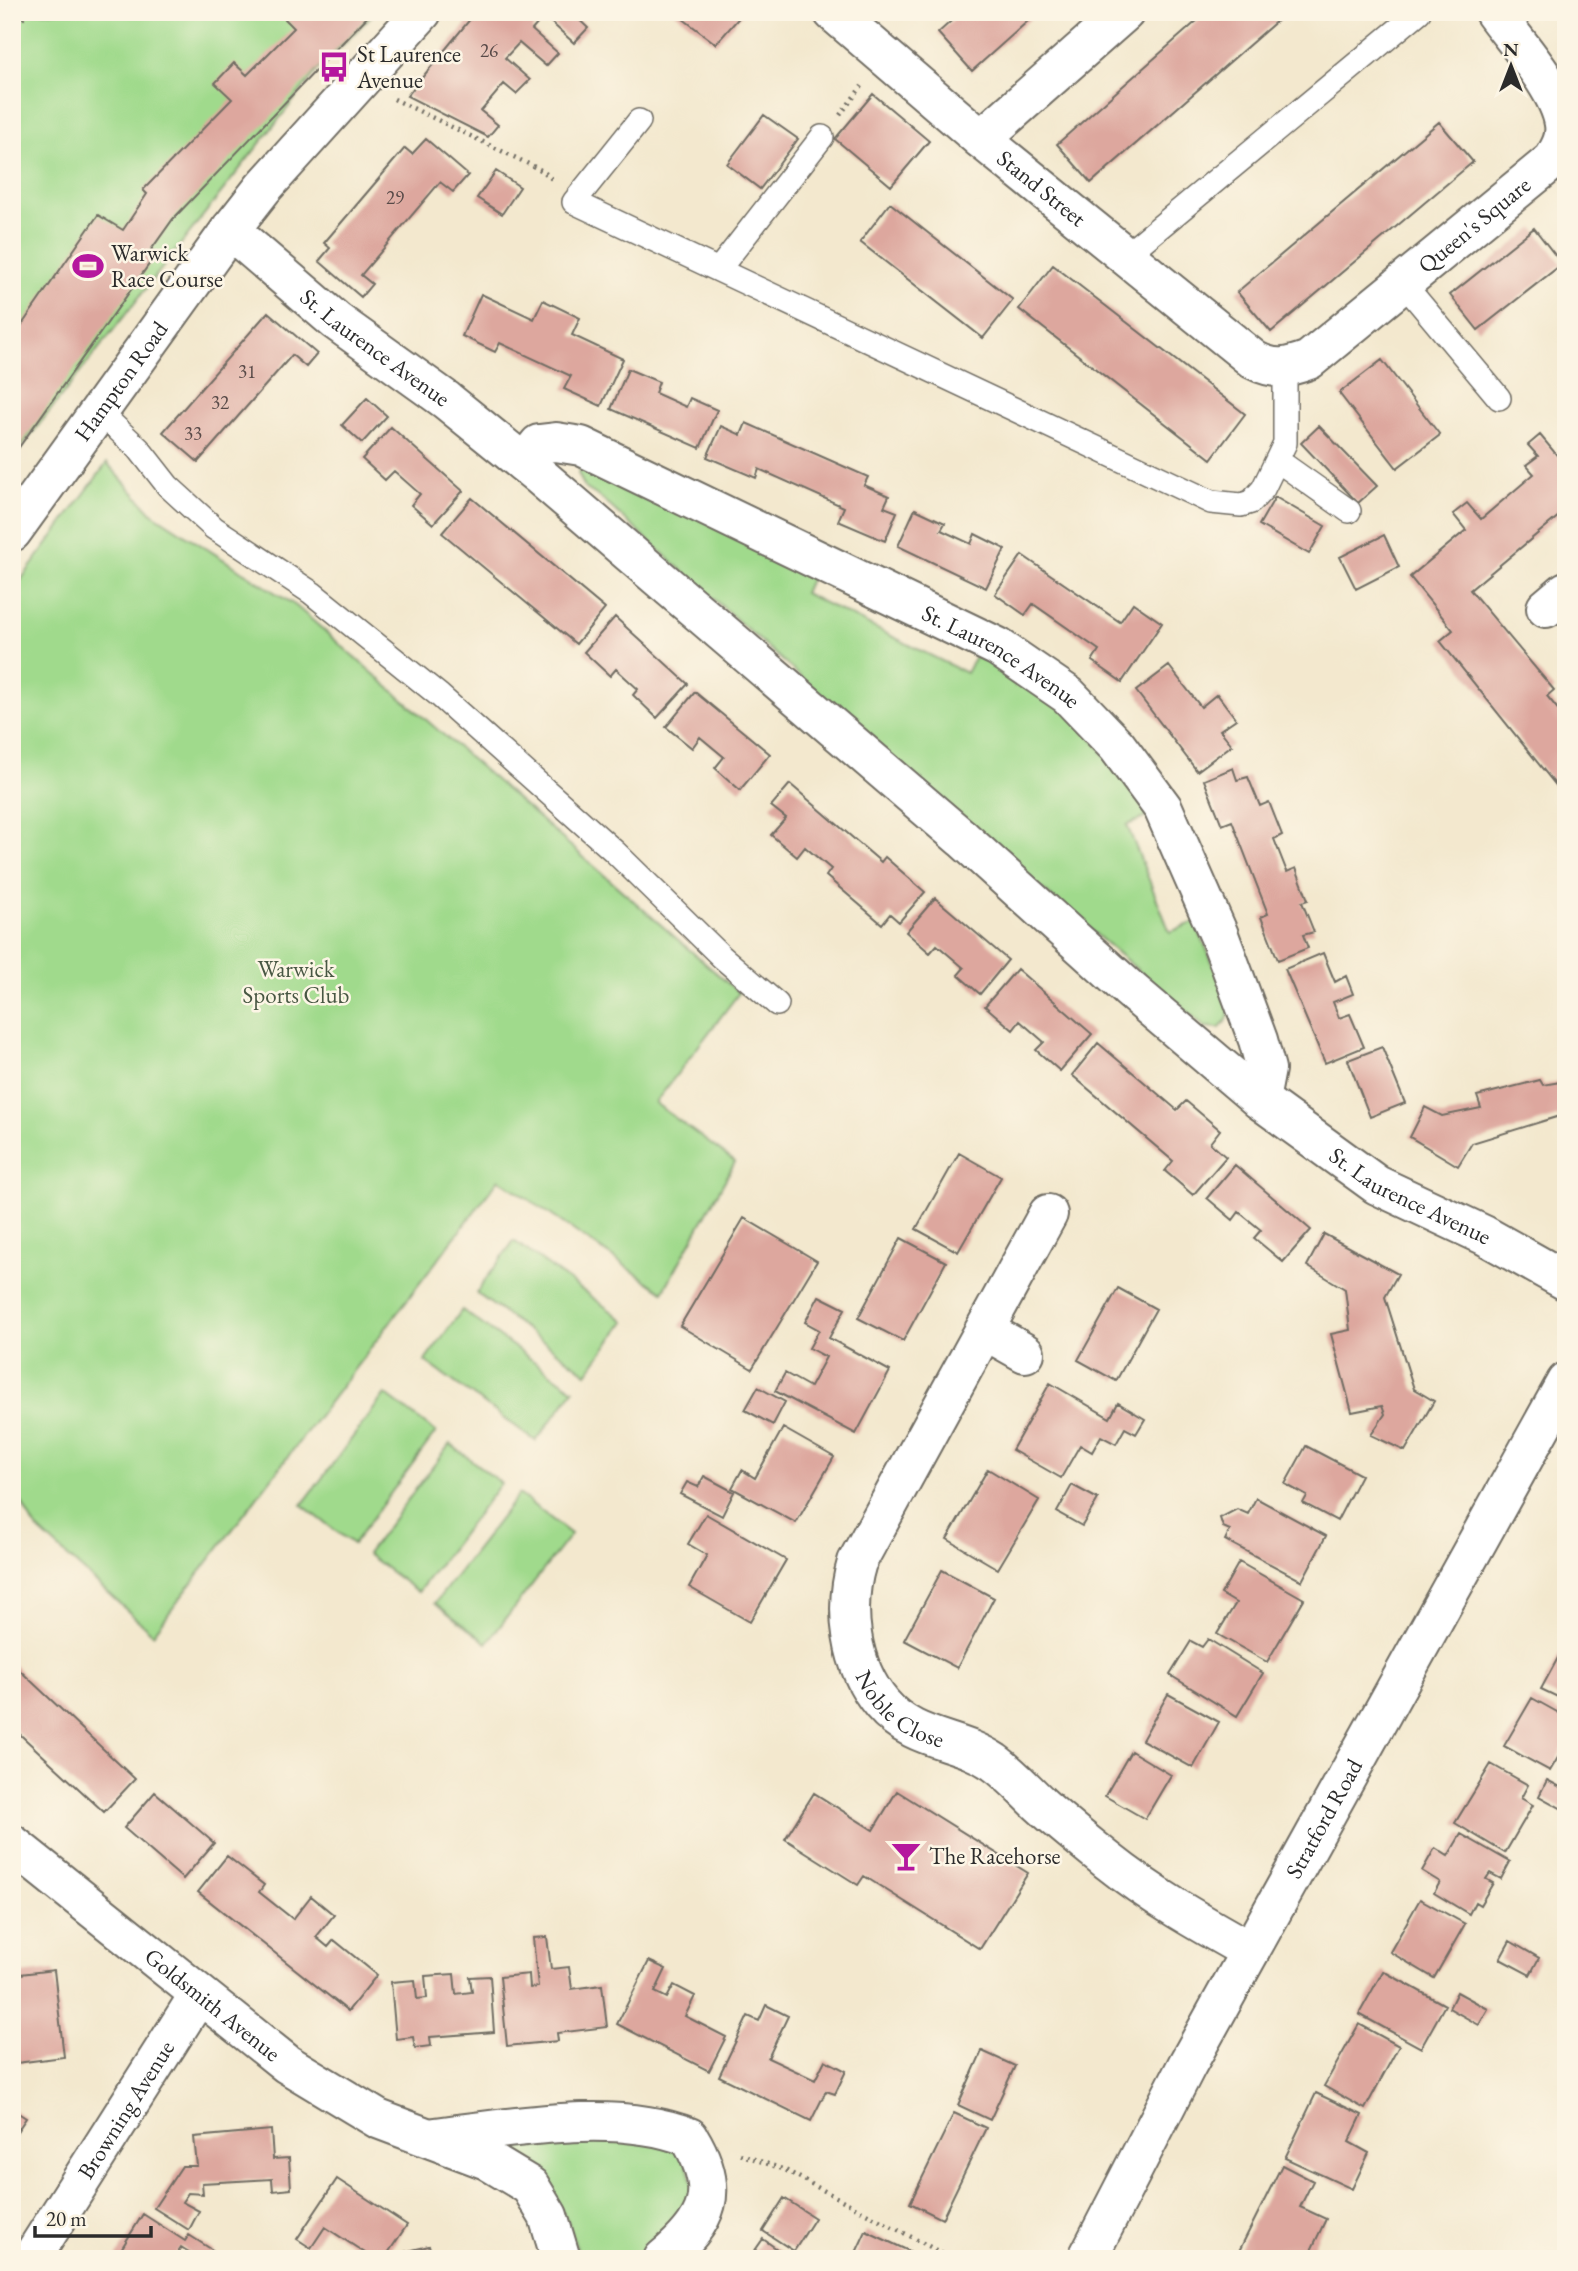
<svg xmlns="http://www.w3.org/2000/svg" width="1578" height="2271" viewBox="0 0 1578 2271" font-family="'EB Garamond',serif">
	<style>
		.green { fill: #a0da8c; stroke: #66825c; stroke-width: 2 }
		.building { fill: #dda79e }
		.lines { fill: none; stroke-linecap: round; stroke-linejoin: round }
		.service-casing { stroke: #716d64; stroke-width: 26 }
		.minor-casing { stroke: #716d64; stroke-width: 42 }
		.primary-casing { stroke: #716d64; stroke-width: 42 }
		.path { stroke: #716d64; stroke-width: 4.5; stroke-dasharray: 2 5; stroke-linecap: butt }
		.service { stroke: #fff; stroke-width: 23 }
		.minor { stroke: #fff; stroke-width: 38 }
		.primary { stroke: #fff; stroke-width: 38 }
		.labels { text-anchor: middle; stroke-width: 5; stroke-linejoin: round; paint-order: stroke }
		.number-label { font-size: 19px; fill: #584a48 }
		.poi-label { font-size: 23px; fill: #2b2b2b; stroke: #fcf5e5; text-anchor: start }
		.street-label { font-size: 23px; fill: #2b2b2b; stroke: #fcf5e5 }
		.park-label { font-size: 23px; fill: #485743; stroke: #fcf5e5 }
	</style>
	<rect width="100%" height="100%" fill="#fcf5e5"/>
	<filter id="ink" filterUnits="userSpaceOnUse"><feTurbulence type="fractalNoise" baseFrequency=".0143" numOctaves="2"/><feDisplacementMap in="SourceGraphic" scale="14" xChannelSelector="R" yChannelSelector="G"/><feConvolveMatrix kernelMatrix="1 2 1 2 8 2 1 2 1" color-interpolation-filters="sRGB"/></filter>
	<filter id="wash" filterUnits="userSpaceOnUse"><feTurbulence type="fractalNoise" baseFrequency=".00686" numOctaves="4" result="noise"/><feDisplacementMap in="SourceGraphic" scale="28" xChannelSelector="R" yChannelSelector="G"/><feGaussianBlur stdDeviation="1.57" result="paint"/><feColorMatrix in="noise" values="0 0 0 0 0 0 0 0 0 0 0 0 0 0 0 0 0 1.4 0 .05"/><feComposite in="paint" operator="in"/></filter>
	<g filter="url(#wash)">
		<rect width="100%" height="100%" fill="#f3e8ce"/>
		<path class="green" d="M12,12H375L316,72L12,459Z
			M586,462L816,566L804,593L966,673L980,647L1063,701L1152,815L1127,825L1170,932L1195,922L1230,1003L1228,1018L1220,1028L1205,1027L948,809L601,498L585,488L578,473Z
			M107,463L153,514L296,606L739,993L655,1103L735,1162L663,1292L499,1179L153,1634L34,1526L12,1484V592Z
			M514,1241L625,1321L587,1373L476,1293Z
			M462,1310L574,1390L536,1441L425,1361Z
			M385,1394L436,1432L353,1544L302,1505Z
			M450,1444L501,1483L418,1592L367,1554Z
			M519,1494L571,1534L487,1643L435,1603Z
			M647,2137L684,2155L696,2196L647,2259H578C569,2200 537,2179 496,2142Z"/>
		<g id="blocks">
			<path class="building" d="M278,12H372L173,219L151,250L157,253L12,457V339L98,215L123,230L147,194L143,190L232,99L215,83L234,63L247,75L294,28Z
				M476,12H571L588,28L574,43L544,16L532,30L558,53L546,66L519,43L505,58L530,80L516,94L504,84L481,111L498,125L488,137L407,96Z
				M674,12H744L716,44Z
				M961,12H1038L972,71L938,33Z
				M1207,12H1287L1091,183L1057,144Z
				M873,94L929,141L891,186L835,139Z
				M764,115L798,139L760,189L727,164Z
				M1439,122L1473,162L1271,332L1237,292Z
				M426,139L468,175L453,192L440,182L361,275L372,284L361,297L319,261L330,248L324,243L405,148L412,154Z
				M496,171L520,187L502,214L477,198Z
				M890,203L1013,300L983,338L860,242Z
				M1534,228L1562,264L1478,330L1450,295Z
				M1053,265L1245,414L1211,459L1019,309Z
				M481,294L534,319L543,300L580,318L572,335L623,359L601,406L564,389L571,376L500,343L495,352L462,336Z
				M268,312L317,354L306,367L292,355L198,462L163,432Z
				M1382,360L1440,435L1397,468L1339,393Z
				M628,369L659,382L655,393L686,407L690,398L717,410L700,448L611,409Z
				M367,398L387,416L362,443L342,425Z
				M746,423L868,477L864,485L889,496L884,507L897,512L885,541L838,521L844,507L759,469L756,478L707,457L721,426L741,435Z
				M1319,426L1377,486L1358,503L1301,443Z
				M391,427L463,491L433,524L411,505L420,494L394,471L385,480L362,459Z
				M1540,435L1566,466V510L1470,590L1554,690L1547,696L1566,719V798L1440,641L1453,630L1410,577L1466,530L1453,514L1467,503L1481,519L1534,474L1526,465L1538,456L1528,445Z
				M1275,497L1325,526L1309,554L1259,525Z
				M472,498L605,609L576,644L442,533Z
				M915,509L945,523L941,530L971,544L975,534L1005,549L986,588L898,546Z
				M1384,535L1399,567L1356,589L1340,557Z
				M1022,555L1120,622L1133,603L1162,623L1122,682L1092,661L1099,650L1033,604L1025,615L995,594Z
				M615,617L688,684L657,718L633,695L638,689L616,669L610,676L584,652Z
				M1169,666L1201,707L1217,694L1236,719L1220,730L1232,745L1197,771L1136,691Z
				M695,692L770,754L740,790L715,768L724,757L700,737L692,748L666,727Z
				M1233,768L1237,780L1248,777L1260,806L1269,802L1282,835L1274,839L1287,872L1296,868L1308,900L1302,902L1314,932L1303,935L1308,948L1278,960L1261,917L1268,914L1232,821L1222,825L1204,780Z
				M790,784L881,862L885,857L925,892L899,922L890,914L882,924L826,876L831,869L805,847L797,857L771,835L786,818L771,806Z
				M935,898L1008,960L980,994L958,975L964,968L937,945L930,953L906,932Z
				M1323,953L1335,982L1346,976L1353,994L1333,1002L1339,1018L1350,1014L1364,1047L1325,1063L1285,969Z
				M1017,969L1092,1034L1060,1071L1036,1050L1044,1042L1020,1021L1013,1030L985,1006Z
				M1098,1043L1177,1110L1186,1101L1220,1130L1210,1143L1226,1157L1193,1195L1165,1171L1173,1161L1072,1075Z
				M1382,1047L1405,1103L1370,1117L1348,1060Z
				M1540,1080L1543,1085L1566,1081V1117L1563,1115L1472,1143L1458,1166L1410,1137L1425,1107L1442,1116L1481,1108L1477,1096Z
				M959,1153L1001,1177L958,1252L916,1229Z
				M1235,1165L1311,1230L1283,1262L1254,1238L1261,1230L1239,1212L1233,1220L1207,1198Z
				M744,1218L817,1261L752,1369L680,1326Z
				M1324,1234L1398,1274L1385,1297L1414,1389L1434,1401L1405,1451L1371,1435L1385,1414L1382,1406L1352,1412L1331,1334L1350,1330L1345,1289L1307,1266Z
				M901,1238L946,1262L903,1341L858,1318Z
				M1118,1288L1156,1309L1116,1381L1078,1360Z
				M819,1296L845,1309L829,1338L890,1371L856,1434L775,1391L785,1373L810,1387L826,1357L809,1348L819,1330L805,1322Z
				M1050,1383L1110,1418L1118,1403L1145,1419L1136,1434L1125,1428L1116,1444L1101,1436L1092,1452L1080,1445L1061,1478L1012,1450Z
				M758,1387L785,1402L773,1425L745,1410Z
				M783,1428L834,1457L796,1523L732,1488L742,1470L755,1478Z
				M1306,1446L1361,1475L1337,1521L1303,1503L1307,1496L1285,1484Z
				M988,1469L1039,1500L998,1569L947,1539Z
				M704,1476L734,1492L722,1516L680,1494L687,1482L698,1487Z
				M1072,1485L1098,1499L1082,1526L1057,1512Z
				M1256,1498L1326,1536L1302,1581L1225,1540L1230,1530L1223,1527L1220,1518L1237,1509L1248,1514Z
				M706,1514L786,1560L750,1622L689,1587L707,1555L688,1544Z
				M1239,1562L1304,1599L1267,1662L1217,1634L1236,1603L1221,1594Z
				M942,1570L994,1598L957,1668L904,1640Z
				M1208,1639L1263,1673L1237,1716L1170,1675L1191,1641L1202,1647Z
				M1566,1643V1701L1541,1689Z
				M12,1663L135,1779L104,1812L12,1727Z
				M1168,1694L1219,1722L1193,1768L1142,1740Z
				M1532,1698L1566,1717V1744L1550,1771L1504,1746Z
				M1131,1751L1171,1775L1145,1819L1105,1796Z
				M1491,1764L1528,1785L1521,1798L1533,1805L1505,1853L1455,1823Z
				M1547,1780L1566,1790V1811L1539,1796Z
				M897,1791L1028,1873L980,1949L864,1876L858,1885L785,1839L814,1793L873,1830Z
				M155,1792L214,1843L183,1879L124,1828Z
				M1461,1834L1510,1862L1501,1879L1490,1873L1486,1879L1493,1883L1480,1905L1475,1902L1469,1914L1434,1893L1440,1882L1422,1871L1435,1848L1448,1856Z
				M227,1856L264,1885L259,1892L293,1919L311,1896L334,1915L316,1937L328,1947L334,1940L377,1975L348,2011L198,1892Z
				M1420,1899L1465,1924L1434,1978L1390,1952Z
				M547,1937L551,1969L569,1967L572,1989L602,1985L607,2027L557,2033L558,2041L507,2046L500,1977L529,1974L530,1988L538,1987L533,1938Z
				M1510,1941L1539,1958L1530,1975L1500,1959Z
				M649,1961L666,1969L655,1992L667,1998L674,1985L695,1996L685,2016L726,2037L709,2071L617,2024Z
				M54,1970L64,2057L16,2063L12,1975Z
				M1383,1971L1445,2005L1421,2048L1359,2014Z
				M454,1974L456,1994L472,1992L470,1977L490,1976L494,2032L430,2037L431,2046L415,2048L413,2037L396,2039L391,1982L415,1980L417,1999L427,1998L425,1976Z
				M1457,1992L1488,2009L1479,2025L1449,2008Z
				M766,2005L788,2016L768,2058L815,2080L825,2060L846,2071L835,2094L826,2091L811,2121L719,2076L748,2016L759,2021Z
				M1359,2024L1399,2046L1365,2109L1324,2086Z
				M982,2051L1015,2066L990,2120L958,2105Z
				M1316,2093L1362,2115L1349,2142L1369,2153L1352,2189L1285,2158Z
				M12,2109L26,2118L12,2139Z
				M954,2113L986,2128L942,2219L910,2203Z
				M271,2130L273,2159L289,2158L291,2189L273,2191L272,2179L202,2183L203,2194L188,2193L182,2202L199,2211L189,2230L154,2208L182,2166H197L194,2137Z
				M1282,2165L1313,2181L1300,2207L1326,2219L1307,2259H1235Z
				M337,2179L407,2225L384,2259H365L368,2255L325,2227L311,2248L297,2239Z
				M784,2198L815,2218L794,2251L763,2231Z
				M143,2214L185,2241L189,2235L214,2251L208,2259H200L181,2247L173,2259H115Z
				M866,2231L926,2259H853Z
				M763,2239L791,2259H749Z
				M429,2246L432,2259H405L404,2252Z
				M457,2253L458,2259H435V2258Z"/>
		</g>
	</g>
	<g filter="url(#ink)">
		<use href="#blocks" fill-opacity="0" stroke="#716d64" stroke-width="2"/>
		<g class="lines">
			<g class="service-casing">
				<path id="service" d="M639,121L574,202L1211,502L1241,505L1251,502L1263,489L1285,443V369
					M1126,255L1419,12
					M719,269L822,137
					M1403,283L1499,398
					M97,410L139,449L168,486L214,528L312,593L440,696L615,852L722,957L777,1004
					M1277,460L1349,511"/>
			</g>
			<g class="minor-casing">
				<g id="minor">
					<path id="s1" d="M833,12L981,139L1254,360C1275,371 1287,368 1309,360L1553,160C1560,148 1566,138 1564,124C1559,89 1515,41 1494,12"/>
					<path d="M981,139L1125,12"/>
					<path id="s2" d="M230,230L336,321L446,400L541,477L963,839L1128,988L1260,1100L1377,1185L1484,1235L1566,1281"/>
					<path id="s3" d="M524,463L539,444L556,442L581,446L998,647L1068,695L1117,746L1163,808L1219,935L1258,1040L1266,1069L1260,1100"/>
					<path d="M1546,608L1566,591"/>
					<path id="s4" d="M1048,1214L857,1562C843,1608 850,1666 882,1704C914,1742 957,1737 994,1762C1012,1775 1025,1790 1041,1805C1062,1824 1085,1842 1107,1860C1152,1896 1200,1923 1250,1951"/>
					<path d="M986,1331L1025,1353"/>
					<path id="s5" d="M12,1844L287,2064L378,2119L487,2160L530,2186L548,2216L561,2259"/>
					<path d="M435,2137C511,2128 618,2108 689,2137C722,2191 709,2221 663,2259"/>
					<path id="s6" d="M31,2259L198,1996"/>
				</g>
			</g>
			<g class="primary-casing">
				<g id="primary">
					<path id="s7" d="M12,532L230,230L263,188L422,12"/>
					<path id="s8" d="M1087,2259L1187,2065L1566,1382"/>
				</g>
			</g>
			<path class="path" d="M12,28L30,12
				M394,99L543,171L554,181
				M840,115L862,86
				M740,2154L785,2170L953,2259"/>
			<use href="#service" class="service"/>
			<use href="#minor" class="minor"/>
			<use href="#primary" class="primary"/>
		</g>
	</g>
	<defs>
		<g id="bus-bare" transform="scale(2.415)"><path d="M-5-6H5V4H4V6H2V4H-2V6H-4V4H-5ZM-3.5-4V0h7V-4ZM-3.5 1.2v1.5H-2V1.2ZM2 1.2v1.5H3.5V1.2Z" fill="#b5179e" stroke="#fcf5e5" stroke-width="2.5" paint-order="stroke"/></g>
		<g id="stadium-bare" transform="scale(2.415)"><path d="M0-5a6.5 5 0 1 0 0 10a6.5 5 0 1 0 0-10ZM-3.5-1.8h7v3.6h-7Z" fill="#b5179e" stroke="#fcf5e5" stroke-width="2.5" paint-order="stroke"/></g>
		<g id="bar-bare" transform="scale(2.415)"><path d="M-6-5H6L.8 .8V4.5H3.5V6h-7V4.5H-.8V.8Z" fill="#b5179e" stroke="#fcf5e5" stroke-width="2.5" paint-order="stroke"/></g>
	</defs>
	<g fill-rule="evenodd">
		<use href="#bus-bare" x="334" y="67"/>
		<use href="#stadium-bare" x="88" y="266"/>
		<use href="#bar-bare" x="906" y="1856"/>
	</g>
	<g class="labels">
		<g class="number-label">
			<text x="489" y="57">26</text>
			<text x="395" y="204">29</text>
			<text x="247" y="378">31</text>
			<text x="220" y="409">32</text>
			<text x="193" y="440">33</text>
		</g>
		<g class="poi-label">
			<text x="357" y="62">St Laurence<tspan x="357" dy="26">Avenue</tspan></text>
			<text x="111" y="261">Warwick<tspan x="111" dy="26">Race Course</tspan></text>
			<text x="929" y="1864">The Racehorse</text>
		</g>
		<g class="street-label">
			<text dy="8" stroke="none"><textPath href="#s1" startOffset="273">Stand Street</textPath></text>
			<text dy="8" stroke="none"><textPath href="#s1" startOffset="817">Queen's Square</textPath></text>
			<text dy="8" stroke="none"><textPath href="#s2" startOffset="187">St. Laurence Avenue</textPath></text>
			<text dy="8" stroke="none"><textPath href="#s7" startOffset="186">Hampton Road</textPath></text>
			<text dy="8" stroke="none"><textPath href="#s3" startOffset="537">St. Laurence Avenue</textPath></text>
			<text dy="8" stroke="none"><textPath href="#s2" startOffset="1528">St. Laurence Avenue</textPath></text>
			<text dy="8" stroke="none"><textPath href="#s4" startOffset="564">Noble Close</textPath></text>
			<text dy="8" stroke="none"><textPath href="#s8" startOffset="500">Stratford Road</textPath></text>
			<text dy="8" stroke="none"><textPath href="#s5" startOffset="257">Goldsmith Avenue</textPath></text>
			<text dy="8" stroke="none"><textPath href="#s6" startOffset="177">Browning Avenue</textPath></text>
		</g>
		<g class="park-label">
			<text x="296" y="977">Warwick<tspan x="296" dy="26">Sports Club</tspan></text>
		</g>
	</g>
	<rect width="1578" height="2271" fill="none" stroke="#fcf5e5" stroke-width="42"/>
	<g transform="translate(1511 66)" stroke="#fcf5e5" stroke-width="5" paint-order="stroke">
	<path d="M0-5L12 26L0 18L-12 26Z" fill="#2b2b2b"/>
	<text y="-10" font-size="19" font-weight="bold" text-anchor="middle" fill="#2b2b2b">N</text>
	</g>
	<path d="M35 2226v10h116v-10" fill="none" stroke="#2b2b2b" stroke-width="3.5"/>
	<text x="46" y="2226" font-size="21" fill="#2b2b2b" stroke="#fcf5e5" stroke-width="5" paint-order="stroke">20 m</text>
</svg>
